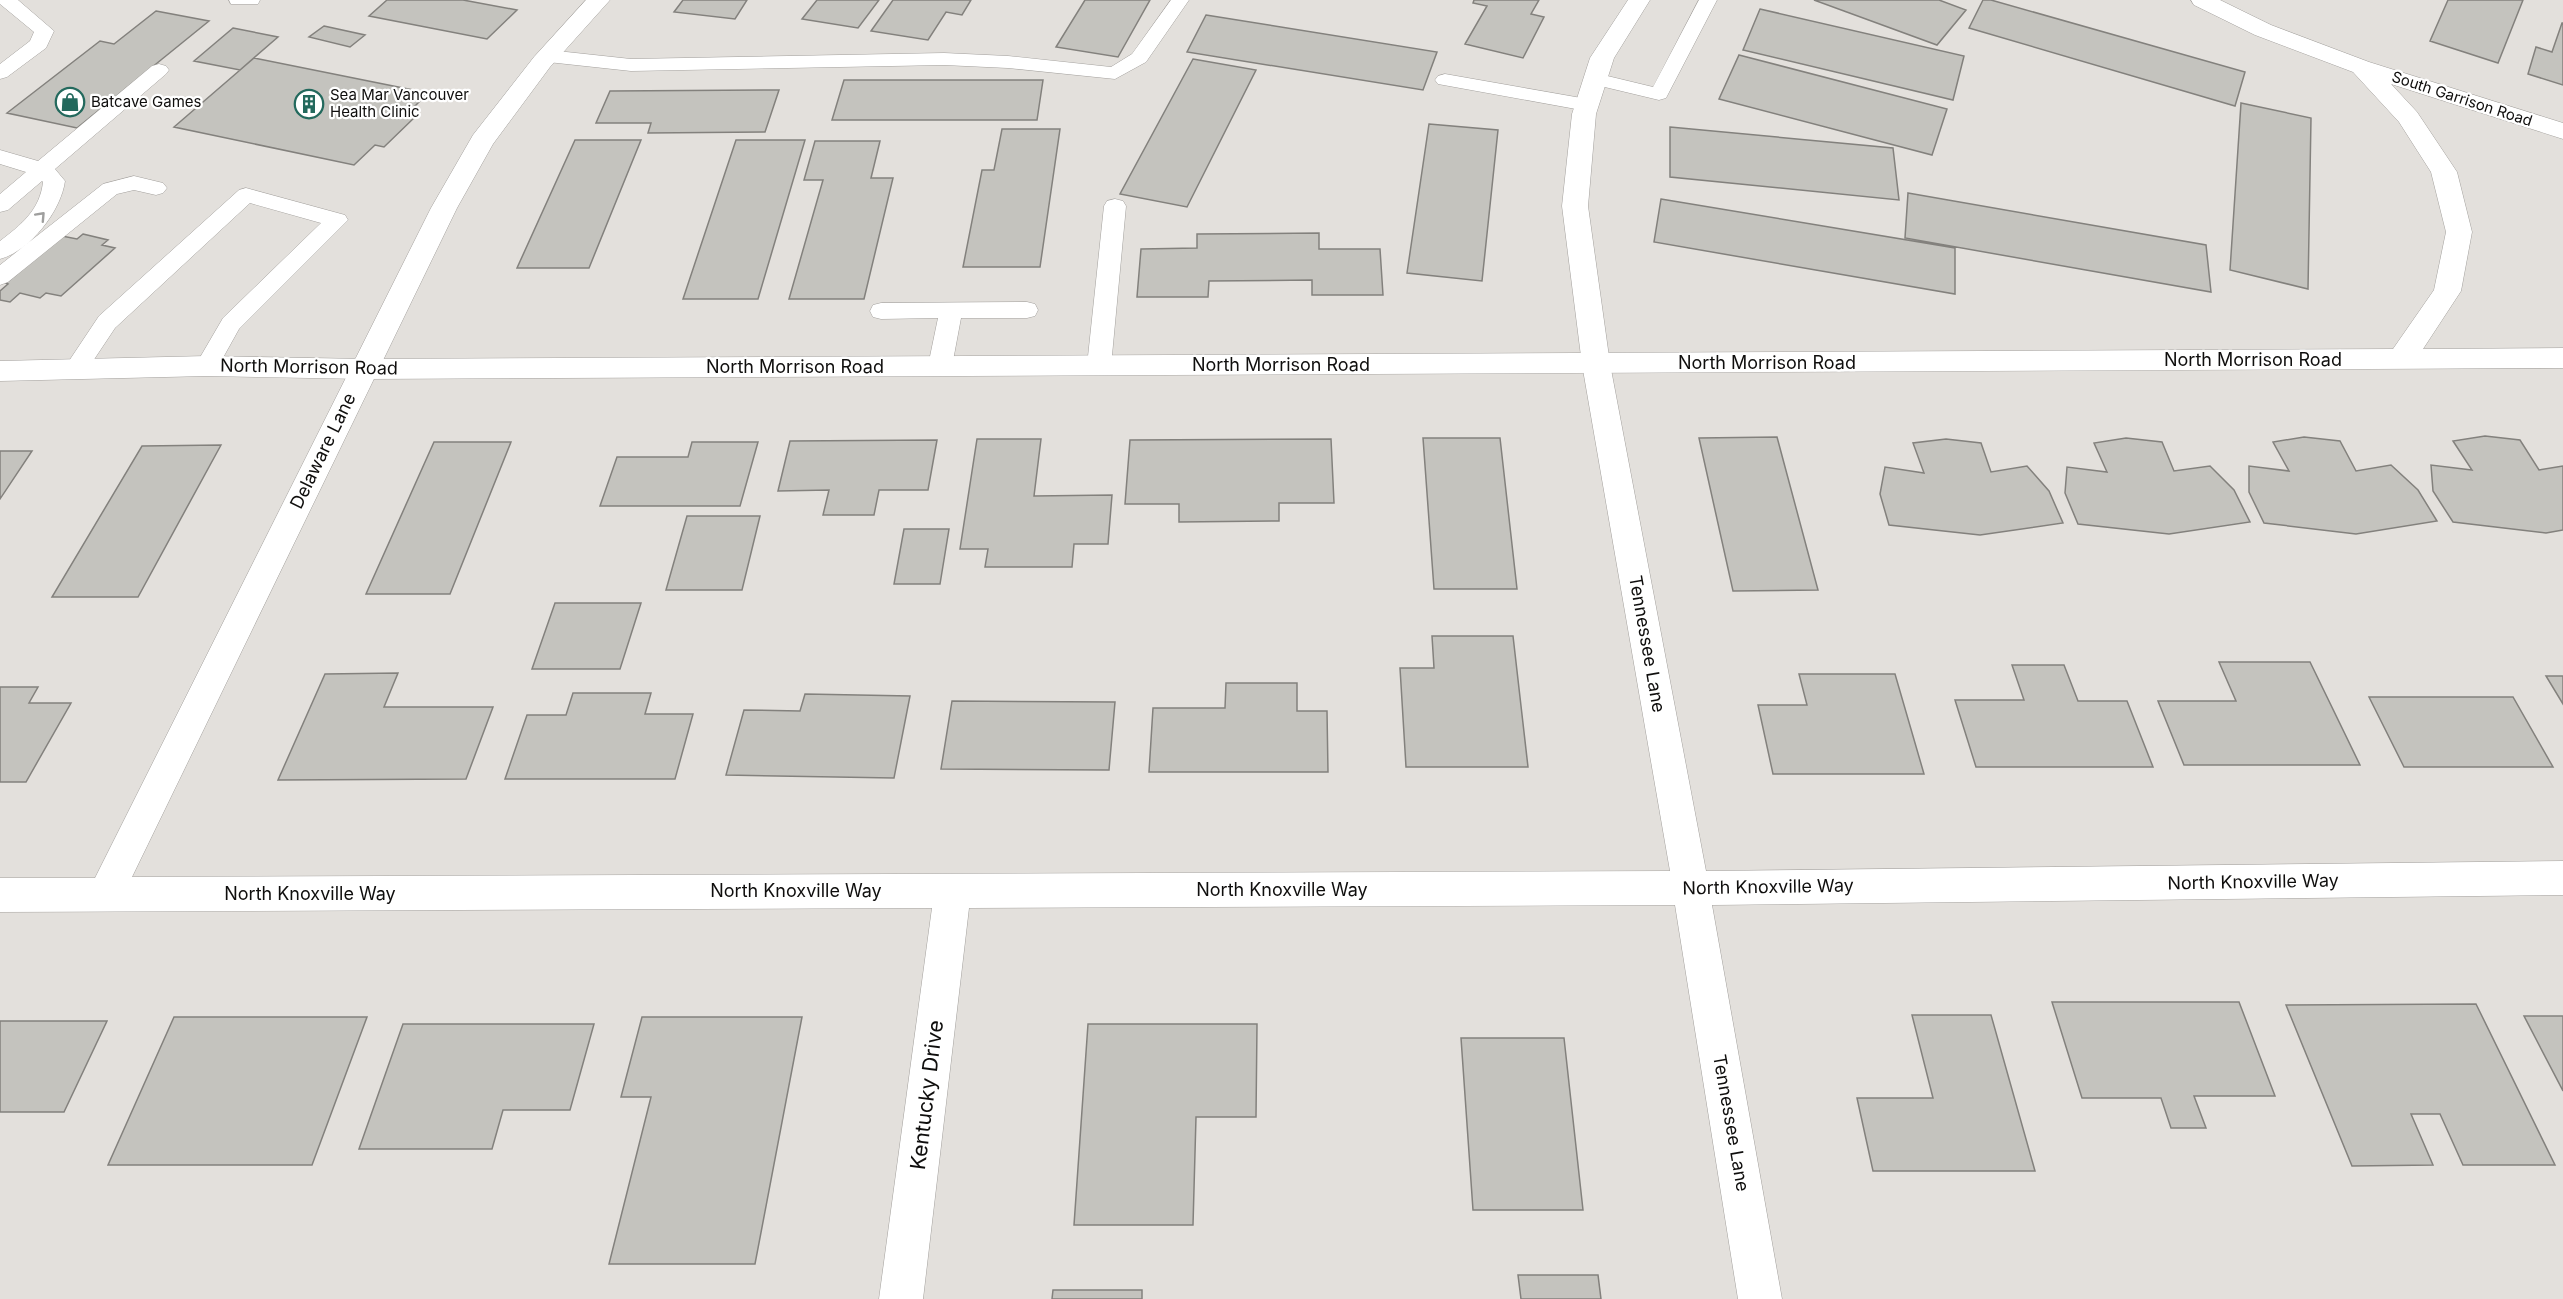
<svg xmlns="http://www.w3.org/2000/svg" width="2563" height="1299" viewBox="0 0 2563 1299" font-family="Inter,sans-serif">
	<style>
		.building { fill: #c4c3be; stroke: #83817d; stroke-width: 1.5 }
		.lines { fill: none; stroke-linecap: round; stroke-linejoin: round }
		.service-casing { stroke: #a3a09d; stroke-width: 1 }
		.minor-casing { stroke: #a3a09d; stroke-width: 1 }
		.tertiary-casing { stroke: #a3a09d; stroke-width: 1 }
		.service { fill: #fff; fill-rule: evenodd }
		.minor { fill: #fff; fill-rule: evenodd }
		.tertiary { fill: #fff; fill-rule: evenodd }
		.oneway { stroke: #9f9f9e }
		.labels { text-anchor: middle; stroke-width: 4.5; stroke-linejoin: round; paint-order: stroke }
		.far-poi-label { font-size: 15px; fill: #0f0e0d; stroke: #fff; text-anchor: start }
		.far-street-label { font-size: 15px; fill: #0f0e0d; stroke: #fff }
		.street-label { font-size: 18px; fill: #0f0e0d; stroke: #fff }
		.near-street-label { font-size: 21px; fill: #0f0e0d; stroke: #fff }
	</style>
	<rect width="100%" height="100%" fill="#e3e0dc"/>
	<path class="building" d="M387,0H463L517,10L487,39L369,16Z
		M683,0H747L735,19L674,12Z
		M817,0H879L858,28L802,19Z
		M893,0H971L962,15L946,12L928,40L871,31Z
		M1085,0H1150L1118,57L1056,47Z
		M1474,0H1539L1531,14L1544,17L1523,58L1465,44L1487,6L1473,3Z
		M1814,0H1939L1966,10L1937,45Z
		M1983,0H1991L2245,72L2235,106L1969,28Z
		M2448,0H2523L2498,63L2430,41Z
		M1760,9L1964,56L1953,100L1743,50Z
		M156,11L209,21L77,128L7,113L100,41L114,44Z
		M1206,15L1437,52L1423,90L1187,52Z
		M2562,23H2563V85L2528,74L2536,47L2552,52Z
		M324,26L365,35L350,47L309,37Z
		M233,28L278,37L240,70L194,61Z
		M1739,55L1947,109L1932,155L1719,99Z
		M254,58L428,93L406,115L415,117L384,147L375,145L354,165L174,127Z
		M1193,59L1256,70L1187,207L1120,194Z
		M844,80H1043L1037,120H832Z
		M779,90L765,132L648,133L651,123H596L610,91Z
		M2241,103L2311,118L2308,289L2230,270Z
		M1429,124L1498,130L1482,281L1407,273Z
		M1670,127L1893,148L1899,200L1670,177Z
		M1002,129H1060L1040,267H963L982,170H994Z
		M575,140H641L589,268H517Z
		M736,140H805L758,299H683Z
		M815,141H880L871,178H893L864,299H789L823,180H804Z
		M1908,193L2206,245L2211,292L1905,238Z
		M1661,199L1955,248V294L1654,242Z
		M1319,233V249H1380L1383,295H1312V280L1209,281L1208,297H1137L1141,249L1197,248V234Z
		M83,234L108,240L102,245L115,248L61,296L46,293L40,298L20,293L10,302L0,300V291L8,284L6,283L62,236L77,239Z
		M2485,436L2520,440L2539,470L2563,466V530L2546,533L2453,522L2433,491L2431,465L2472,470L2453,441Z
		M1777,437L1818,590L1733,591L1699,438Z
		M2304,437L2340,441L2356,471L2391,465L2418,490L2437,521L2356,534L2264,523L2249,492V466L2289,471L2273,442Z
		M1423,438H1500L1517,589H1434Z
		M2126,438L2162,442L2174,471L2210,466L2234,490L2250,522L2169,534L2078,524L2065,493L2067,467L2107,472L2094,443Z
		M977,439H1041L1034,496L1112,495L1108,544H1074L1072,567H985L988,549H960Z
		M1331,439L1334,503H1279V521L1179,522V504H1125L1130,440Z
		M1946,439L1981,443L1991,472L2027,466L2049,491L2063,523L1980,535L1889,525L1880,494L1885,467L1924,473L1913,443Z
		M937,440L928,490H879L874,515H823L829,490L778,491L790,441Z
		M434,442H511L450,594H366Z
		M692,442H758L740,506H600L617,457H688Z
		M221,445L138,597H52L142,446Z
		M0,451H32L0,499Z
		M687,516H760L742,590H666Z
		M904,529H949L940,584H894Z
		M555,603H641L620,669H532Z
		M1432,636H1513L1528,767H1406L1400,668H1434Z
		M2219,662H2310L2360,765H2184L2158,701H2236Z
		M2012,665H2064L2078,701H2127L2153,767H1976L1955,700H2024Z
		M398,673L384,707H493L466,779L278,780L325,674Z
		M1799,674H1895L1924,774H1773L1758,705H1807Z
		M2546,676H2563V704Z
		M1226,683H1297V711H1327L1328,772H1149L1153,708H1225Z
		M0,687H38L29,703H71L26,782H0Z
		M573,693H651L645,714H693L675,779H505L527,715H566Z
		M805,694L910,696L894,778L726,775L744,710L800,711Z
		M2369,697H2513L2553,767H2404Z
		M952,701L1115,702L1109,770L941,769Z
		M2052,1002H2239L2275,1096H2194L2206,1128H2171L2161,1098H2082Z
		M2476,1004L2555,1165H2463L2440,1114H2411L2433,1165L2352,1166L2286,1005Z
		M1912,1015H1991L2035,1171H1873L1857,1098H1933Z
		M2524,1016H2563V1091Z
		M174,1017H367L312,1165H108Z
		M642,1017H802L755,1264H609L651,1097H621Z
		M0,1021H107L64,1112H0Z
		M403,1024H594L570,1110H503L492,1149H359Z
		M1088,1024H1257L1256,1117H1196L1193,1225H1074Z
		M1461,1038H1564L1583,1210H1473Z
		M1518,1275H1598L1601,1299H1521Z
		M1053,1290H1142V1299H1052Z"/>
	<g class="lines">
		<g class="service-casing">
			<path id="service" d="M0,0H18L54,31L46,48L7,77L0,79V64L30,41L34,32L0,4Z
				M229,0H260L258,4H231Z
				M1171,0H1189L1146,62L1115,79L1008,68L944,65L631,71L548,62L541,60L538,56L541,52L548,50L631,59L944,53L1008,56L1111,67L1132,54Z
				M1699,0H1717L1666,98L1659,100L1588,83L1585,79L1588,75L1595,73L1653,87Z
				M159,64L166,66L169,70L166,74L55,169L65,181C61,211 30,251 0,259V241C21,225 40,210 43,182L42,181L8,210L0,212V194L26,172L0,164V150L38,161L152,66Z
				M1445,74L1587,99L1594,101L1597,105L1594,109L1587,111L1438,84L1435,80L1438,76Z
				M134,176L163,183L167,188L163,193L156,195L134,190L117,194L8,282L0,285V265L103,184Z
				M246,188L345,215L348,220L239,329L215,372L207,374L199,372L195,366L223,318L321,223L250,203L115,328L83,376L75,378L67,376L63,370L99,316L239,190Z
				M1115,199L1123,201L1126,206L1111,366L1107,372L1099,374L1091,372L1087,366L1104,206L1107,201Z
				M1027,302L1035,304L1038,310L1035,316L1027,318H961L952,366L948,372L940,374L932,372L928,366L938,318L881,319L873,317L870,311L873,305L881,303Z"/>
		</g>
		<g class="minor-casing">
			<path id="minor" d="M586,0H610L550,67L493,144L457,208L132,877L1670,871L1582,364L1562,206L1572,114L1590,58L1628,0H1650L1614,58L1596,114L1588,206L1610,364L1706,871L2563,861V895L1712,905L1782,1299H1738L1675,905L969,908L923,1299H879L932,908L0,912V878H95L431,208L473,135L534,57Z"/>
		</g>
		<g class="tertiary-casing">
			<path id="tertiary" d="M2191,0H2220L2271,25L2369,62L2563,123V139L2391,84L2417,112L2457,172L2472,232L2461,291L2423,349L2563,348V368L364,379L207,376L0,381V361L207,356L364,359L2393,349L2434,290L2446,232L2431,172L2399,122L2353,72L2255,35L2194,5Z"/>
		</g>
		<use href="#service" class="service"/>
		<use href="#minor" class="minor"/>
		<use href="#tertiary" class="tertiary"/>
	</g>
	<defs><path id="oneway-chevron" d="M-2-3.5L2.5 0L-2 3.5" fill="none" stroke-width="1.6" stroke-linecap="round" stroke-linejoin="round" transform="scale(1.5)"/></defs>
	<use class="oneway" href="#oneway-chevron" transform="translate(41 216) rotate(-47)"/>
	<defs>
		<g id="shop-ring" transform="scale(1.5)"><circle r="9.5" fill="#fff" stroke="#23695d" stroke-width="1.5"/><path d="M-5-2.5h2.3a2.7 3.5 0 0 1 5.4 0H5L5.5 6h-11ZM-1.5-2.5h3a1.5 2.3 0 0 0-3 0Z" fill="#23695d"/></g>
		<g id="building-ring" transform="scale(1.5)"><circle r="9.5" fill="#fff" stroke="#23695d" stroke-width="1.5"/><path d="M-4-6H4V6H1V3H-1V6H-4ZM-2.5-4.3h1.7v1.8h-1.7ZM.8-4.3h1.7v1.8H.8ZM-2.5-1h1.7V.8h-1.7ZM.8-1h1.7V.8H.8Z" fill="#23695d"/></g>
	</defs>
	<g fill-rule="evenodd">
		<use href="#shop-ring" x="70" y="102"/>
		<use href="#building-ring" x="309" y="104"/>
	</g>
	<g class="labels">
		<g class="far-poi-label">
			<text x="330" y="100">Sea Mar Vancouver<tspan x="330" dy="17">Health Clinic</tspan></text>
			<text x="91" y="107">Batcave Games</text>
		</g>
		<g class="far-street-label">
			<text transform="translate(2462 99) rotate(18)" y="5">South Garrison Road</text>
		</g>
		<g class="street-label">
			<text x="2253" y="366">North Morrison Road</text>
			<text x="1767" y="369">North Morrison Road</text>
			<text x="1281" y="371">North Morrison Road</text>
			<text transform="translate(309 367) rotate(1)" y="6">North Morrison Road</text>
			<text x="795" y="373">North Morrison Road</text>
			<text transform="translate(323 451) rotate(-64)" y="6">Delaware Lane</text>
			<text transform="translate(1647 644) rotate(80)" y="6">Tennessee Lane</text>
			<text transform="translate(2253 882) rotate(-1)" y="6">North Knoxville Way</text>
			<text transform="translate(1768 887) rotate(-1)" y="6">North Knoxville Way</text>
			<text x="1282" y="896">North Knoxville Way</text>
			<text x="796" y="897">North Knoxville Way</text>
			<text x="310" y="900">North Knoxville Way</text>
			<text transform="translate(1731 1123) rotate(80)" y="6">Tennessee Lane</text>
		</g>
		<g class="near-street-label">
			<text transform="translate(927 1095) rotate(-83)" y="7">Kentucky Drive</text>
		</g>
	</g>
</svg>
